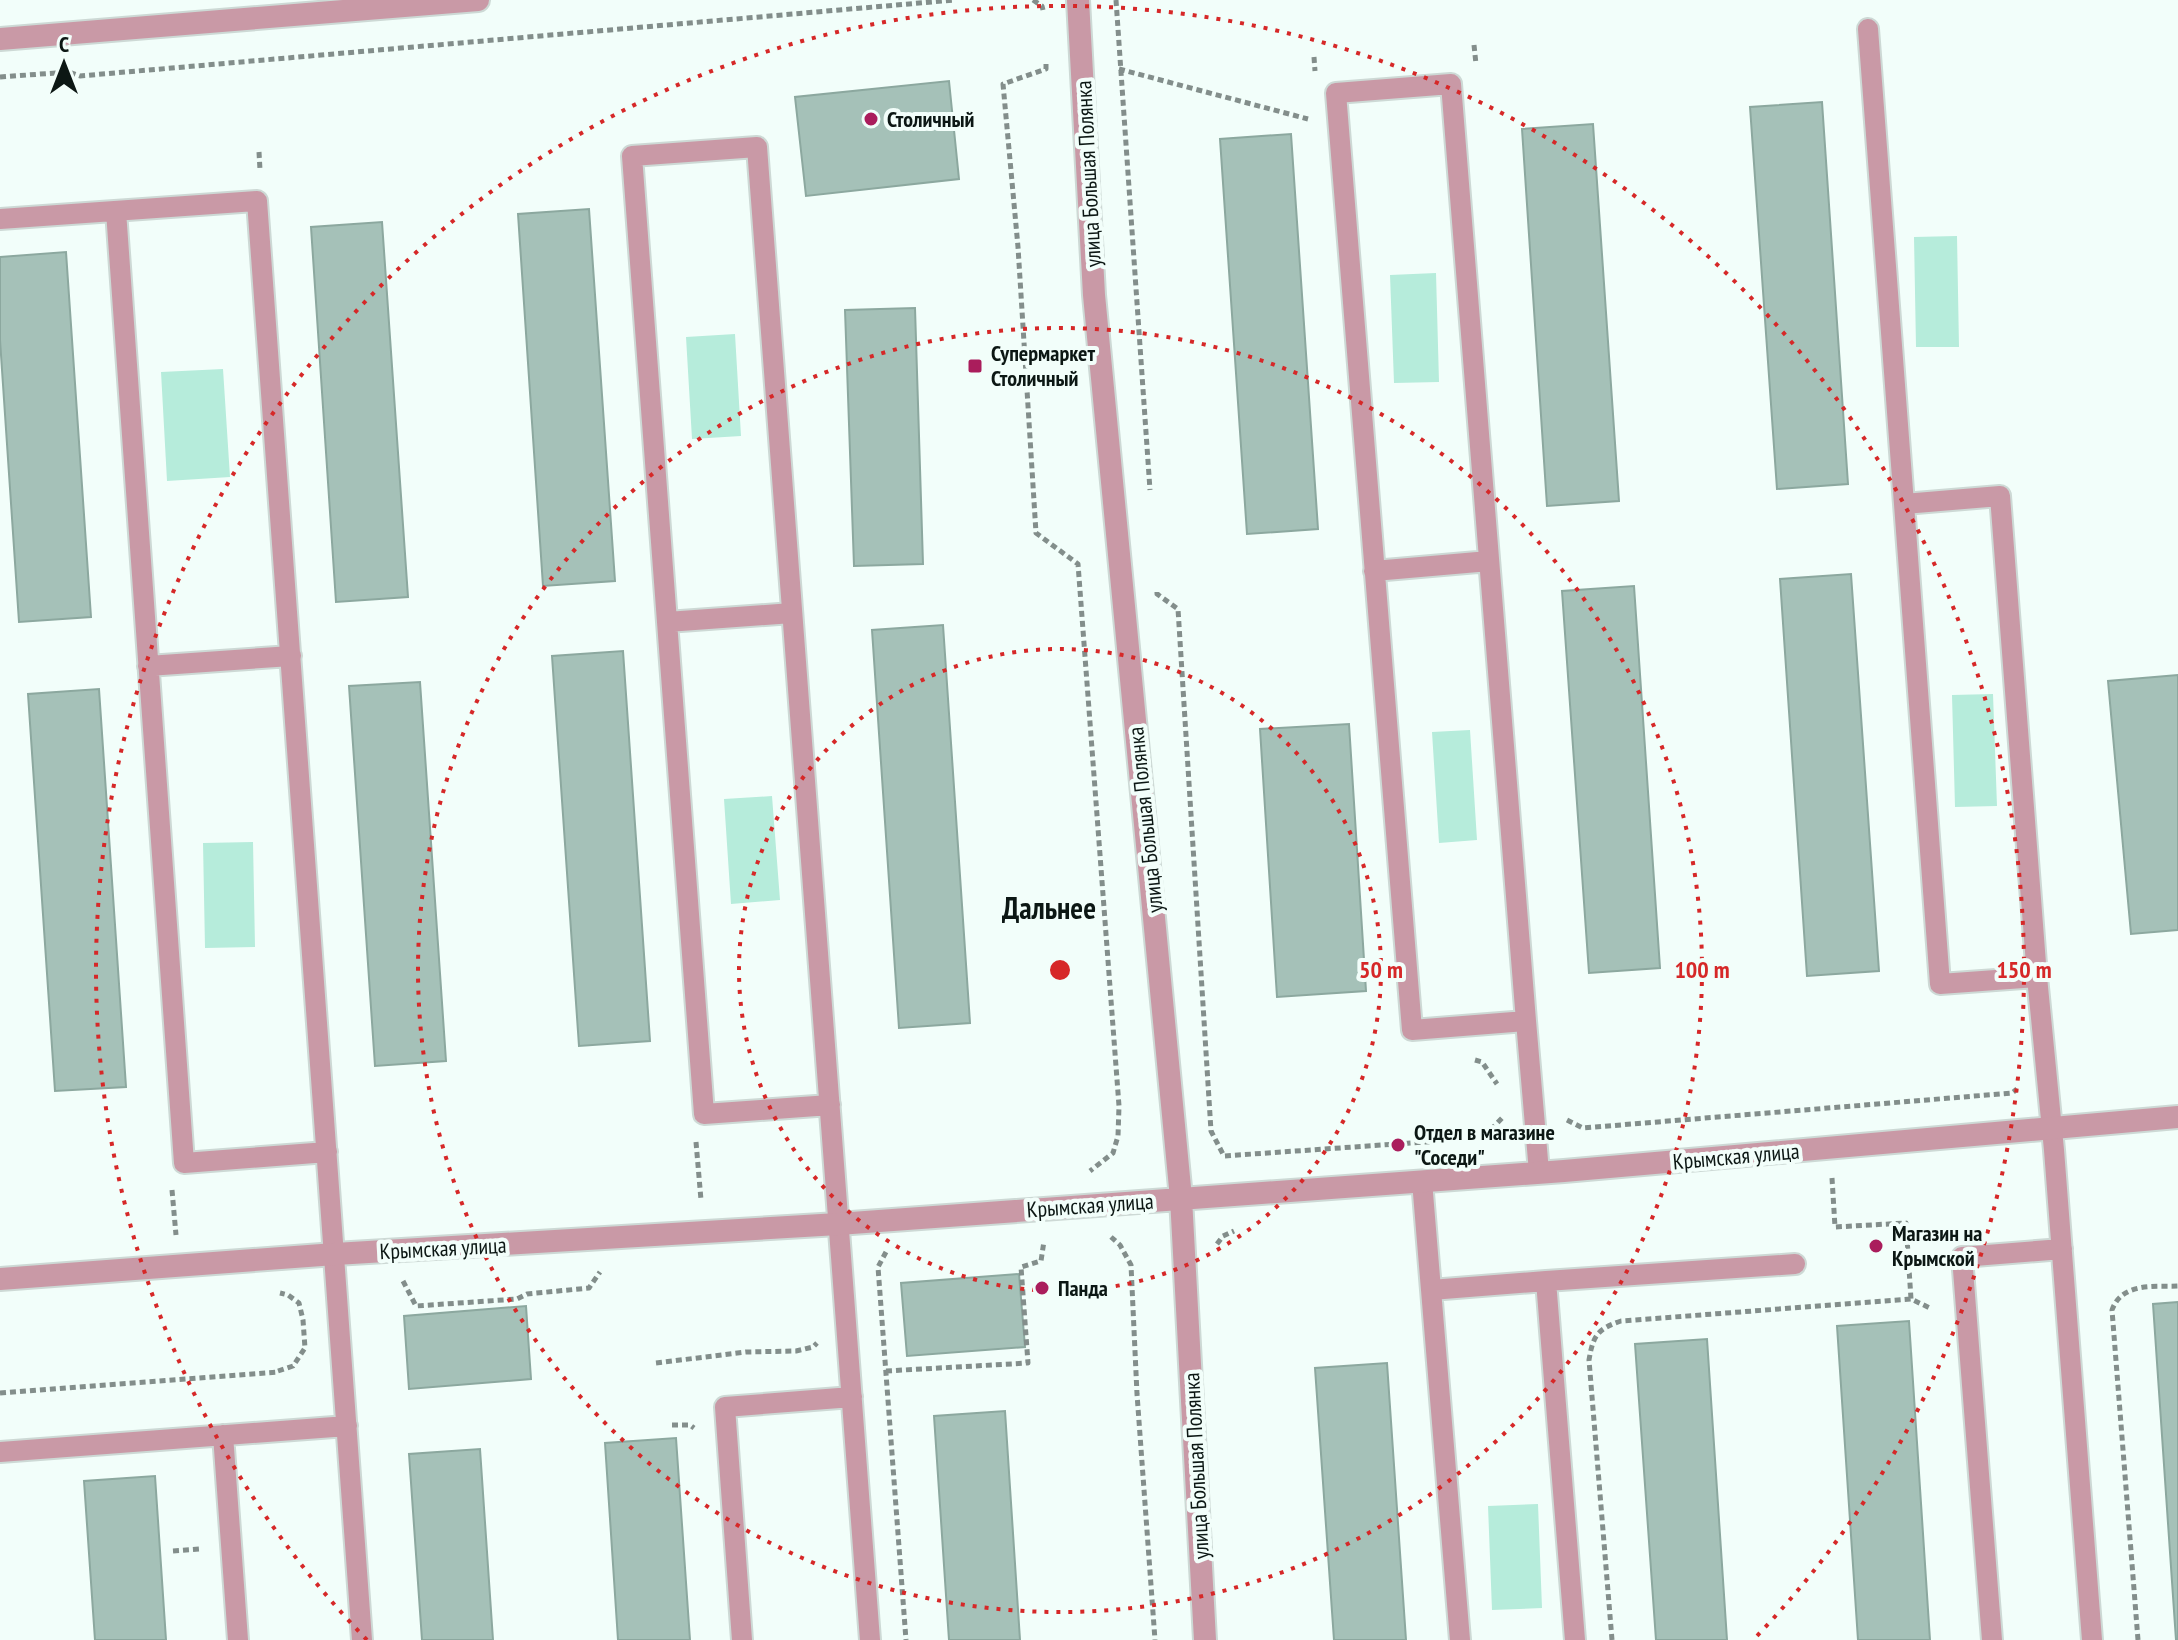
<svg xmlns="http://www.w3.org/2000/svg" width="2178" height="1640" viewBox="0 0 2178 1640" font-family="'PT Sans Narrow',sans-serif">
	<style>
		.green { fill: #b6ecdb }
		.building { fill: #a5c1b8; stroke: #8ca89f; stroke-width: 2 }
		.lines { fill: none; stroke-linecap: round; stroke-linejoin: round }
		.service-casing { stroke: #cdd9d5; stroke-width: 24 }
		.minor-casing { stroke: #cdd9d5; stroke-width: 26 }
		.tertiary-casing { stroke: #cdd9d5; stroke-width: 26 }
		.path { stroke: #838e8b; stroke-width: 5; stroke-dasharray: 6 4; stroke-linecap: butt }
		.service { stroke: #c999a6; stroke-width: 20 }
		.minor { stroke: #c999a6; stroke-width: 22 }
		.tertiary { stroke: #c999a6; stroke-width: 22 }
		.ring { fill: none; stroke: #d62828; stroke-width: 4; stroke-dasharray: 4 8 }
		.poi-dot { fill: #aa1d5c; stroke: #f2fefa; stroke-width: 3 }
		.labels { text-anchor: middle; stroke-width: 8; stroke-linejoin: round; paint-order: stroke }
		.poi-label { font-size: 22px; font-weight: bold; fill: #0c1714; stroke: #f2fefa; text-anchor: start }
		.street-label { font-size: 22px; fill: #0c1714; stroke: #f2fefa }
		.district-label { font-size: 30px; font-weight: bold; fill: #0c1714; stroke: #f2fefa }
		.centre { fill: #d62828; stroke: #f2fefa; stroke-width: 4 }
		.ring-label { font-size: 24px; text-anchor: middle; font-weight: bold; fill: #d62828; stroke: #f2fefa; stroke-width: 8; stroke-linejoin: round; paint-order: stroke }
	</style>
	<rect width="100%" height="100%" fill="#f2fefa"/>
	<path class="green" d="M1957,236L1959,347H1916L1914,237Z
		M1436,273L1439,382L1394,383L1390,275Z
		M735,334L741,436L692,439L686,337Z
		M223,369L230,477L167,481L161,372Z
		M1993,694L1997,806L1955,807L1952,695Z
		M1470,730L1477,840L1439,843L1432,732Z
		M772,796L780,900L731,904L724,799Z
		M253,842L255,947L205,948L203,843Z
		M1538,1504L1542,1608L1492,1610L1488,1506Z"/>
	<path class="building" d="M949,81L959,179L806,196L795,97Z
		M1822,102L1848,484L1777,489L1750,107Z
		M1593,124L1619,501L1547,506L1522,129Z
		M1291,134L1318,529L1247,534L1220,139Z
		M589,209L615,581L543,586L518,214Z
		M382,222L408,597L336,602L311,227Z
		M66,252L91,617L19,622L0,340V257Z
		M915,308L923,564L854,566L845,310Z
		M1851,574L1879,971L1807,976L1780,579Z
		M1634,586L1660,968L1589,973L1562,591Z
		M943,625L970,1023L899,1028L872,630Z
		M623,651L650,1041L579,1046L552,656Z
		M2178,675V930L2131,934L2108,681Z
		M420,682L446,1061L375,1066L349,686Z
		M99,689L126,1087L55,1091L28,694Z
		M1349,724L1366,991L1277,997L1260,729Z
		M1019,1274L1025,1347L907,1356L901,1283Z
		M2178,1302V1640H2176L2153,1304Z
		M526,1306L531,1379L409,1389L404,1316Z
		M1909,1321L1930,1640H1858L1837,1326Z
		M1707,1339L1727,1640H1656L1635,1344Z
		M1387,1363L1406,1640H1334L1315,1368Z
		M1005,1411L1020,1640H949L934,1416Z
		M676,1438L690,1640H618L605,1443Z
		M480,1449L493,1640H422L409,1454Z
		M155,1476L166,1640H95L84,1481Z"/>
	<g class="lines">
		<g class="service-casing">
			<path id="service" d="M1868,29L1904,504L2000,496L2037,977L2054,1150L2092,1640
				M116,211L184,1163L327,1152
				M0,219L257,201L362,1640
				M1904,504L1940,984L2037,977
				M1374,571L1489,561
				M667,622L792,613
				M148,666L291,656
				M1526,1021L1412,1030L1336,93L1451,84L1526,1021L1539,1172
				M830,1105L704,1114L632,156L757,147L870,1640
				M1422,1181L1460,1640
				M1546,1281L1795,1264
				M1431,1290L1546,1281L1575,1640
				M223,1435L238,1640
				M0,1452L347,1426
				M742,1640L725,1407L852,1397
				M1992,1640L1962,1257L2062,1249"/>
		</g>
		<g class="minor-casing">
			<path id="minor" d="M1078,0L1094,295L1181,1198L1205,1640
				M0,1279L335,1254L838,1224L1564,1171L2178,1117"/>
		</g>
		<g class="tertiary-casing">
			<path id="tertiary" d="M0,39L478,0"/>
		</g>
		<path class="path" d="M1033,0L1042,6L1043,10
			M1116,0L1150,490
			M1474,45L1476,64
			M1314,57L1315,71
			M1046,64V69L1003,84L1018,247L1036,533L1078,564L1119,1106L1118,1136L1113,1153L1090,1171
			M1119,69L1308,119
			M0,77L69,72L80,76L954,0
			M259,152L260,170
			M1157,592V594L1178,609L1211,1131L1224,1156L1483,1138L1502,1118
			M1475,1060L1482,1062L1497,1084
			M1567,1120L1583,1128L2012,1093L2017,1089
			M696,1142L701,1200
			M1832,1178L1835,1227L1906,1223L1911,1299
			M172,1190L176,1235
			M1111,1237L1120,1245L1131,1265L1137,1394L1155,1640
			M1217,1244L1223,1236L1234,1231
			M886,1252L878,1267L906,1640
			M1909,1261L1932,1259
			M403,1281L416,1306L517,1299L527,1294L589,1288L600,1272
			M656,1363L746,1352L796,1351L813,1347L817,1343
			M278,1371L293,1366L305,1348L303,1320L299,1303L288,1295L280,1293
			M886,1371L1028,1363L1021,1267L1041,1261L1044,1241
			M0,1393L278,1372
			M672,1425H690L694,1428
			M173,1551L200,1549
			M1612,1640L1589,1360C1593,1336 1597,1329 1621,1321L1911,1299L1932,1309
			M2138,1640L2112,1310C2122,1282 2154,1287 2178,1286"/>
		<use href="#service" class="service"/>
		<use href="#minor" class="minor"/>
		<use href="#tertiary" class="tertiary"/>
	</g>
	<g class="ring">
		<circle cx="1060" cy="970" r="321"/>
		<circle cx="1060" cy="970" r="642"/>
		<path d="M367 1640A964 964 0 1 1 1753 1640"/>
	</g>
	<g class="poi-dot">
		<circle cx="871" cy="119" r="8"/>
		<rect x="967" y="358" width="16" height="16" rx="4"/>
		<circle cx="1398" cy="1145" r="8"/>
		<circle cx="1876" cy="1246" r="8"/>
		<circle cx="1042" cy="1288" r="8"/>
	</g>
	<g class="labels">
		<g class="poi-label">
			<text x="887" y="127">Столичный</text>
			<text x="991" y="361">Супермаркет<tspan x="991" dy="25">Столичный</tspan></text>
			<text x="1414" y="1140">Отдел в магазине<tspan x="1414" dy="25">"Соседи"</tspan></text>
			<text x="1892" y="1241">Магазин на<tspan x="1892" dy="25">Крымской</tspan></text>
			<text x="1058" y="1296">Панда</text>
		</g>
		<g class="street-label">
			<text transform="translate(1088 174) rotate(-93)" y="8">улица Большая Полянка</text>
			<text transform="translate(1145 820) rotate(-96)" y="8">улица Большая Полянка</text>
			<text transform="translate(1736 1156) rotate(-5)" y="8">Крымская улица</text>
			<text transform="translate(1090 1205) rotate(-4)" y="8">Крымская улица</text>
			<text transform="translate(443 1248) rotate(-3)" y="8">Крымская улица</text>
			<text transform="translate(1196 1466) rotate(-93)" y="8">улица Большая Полянка</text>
		</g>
		<g class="district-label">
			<text x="1049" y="919">Дальнее</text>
		</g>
	</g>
	<circle cx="1060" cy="970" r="12" class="centre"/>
	<g class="ring-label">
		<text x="1381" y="978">50 m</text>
		<text x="1702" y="978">100 m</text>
		<text x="2024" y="978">150 m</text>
	</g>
	<g transform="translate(64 64)" stroke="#f2fefa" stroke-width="6" paint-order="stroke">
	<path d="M0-6L14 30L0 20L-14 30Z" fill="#0c1714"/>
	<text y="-12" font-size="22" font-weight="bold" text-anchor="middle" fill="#0c1714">С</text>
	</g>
</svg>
